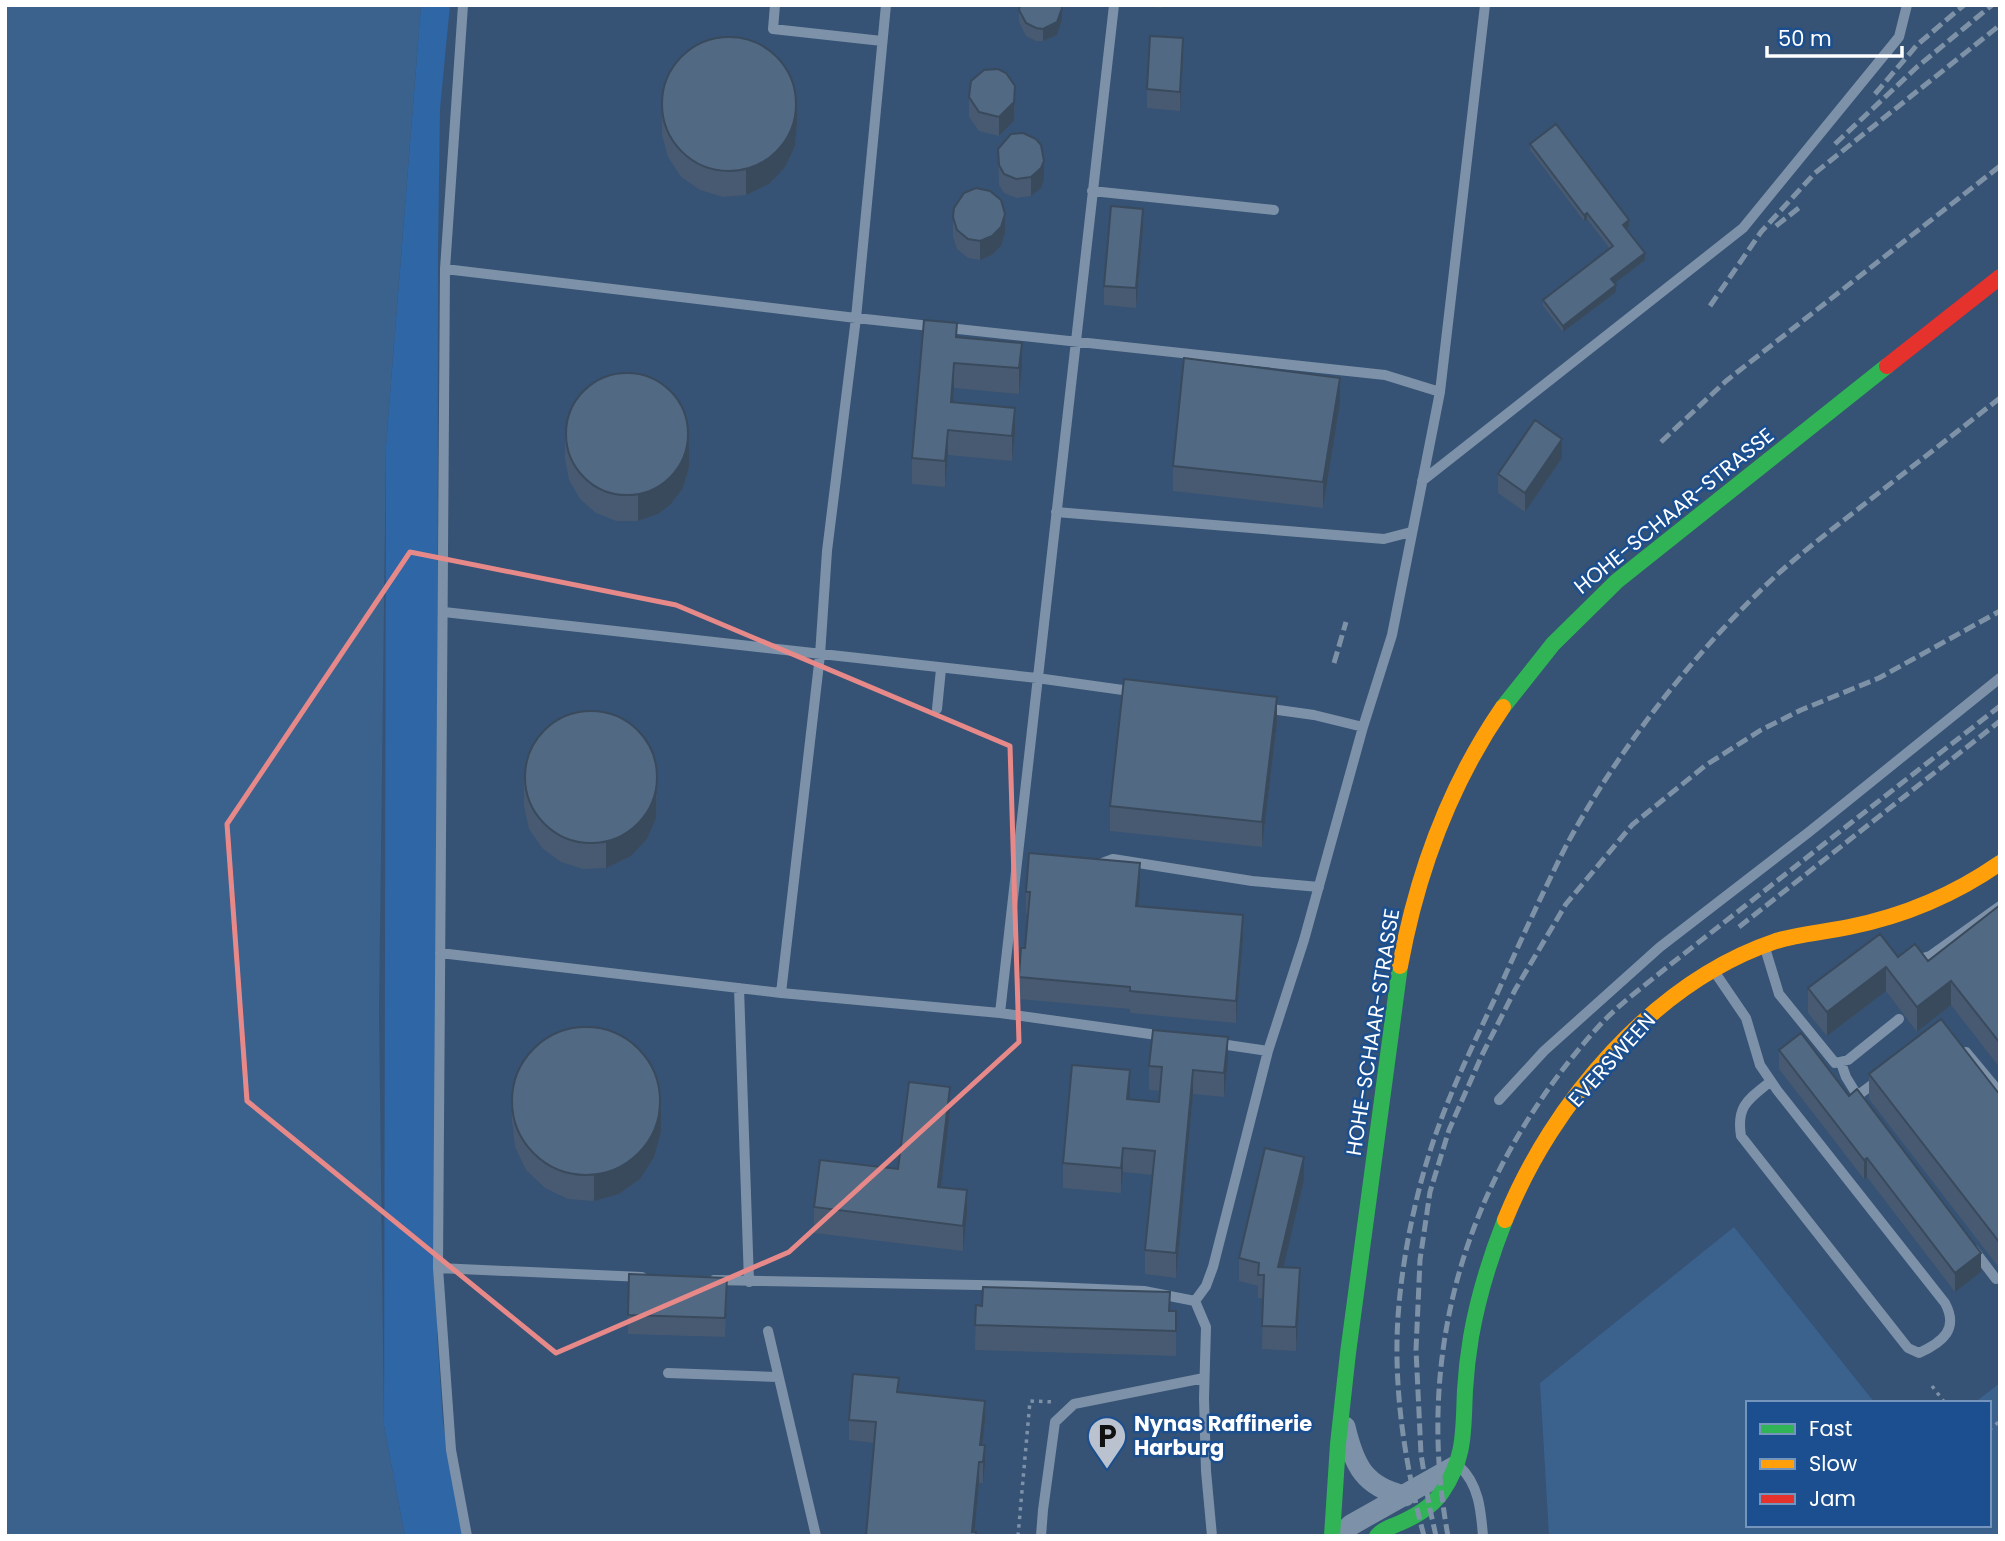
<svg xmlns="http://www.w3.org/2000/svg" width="2005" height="1541" viewBox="0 0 2005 1541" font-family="Poppins,sans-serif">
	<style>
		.green { fill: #2f66a5 }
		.water { fill: #3b618d }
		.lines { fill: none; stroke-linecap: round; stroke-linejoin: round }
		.path { stroke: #7d92a8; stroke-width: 3.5; stroke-dasharray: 3.5 5; stroke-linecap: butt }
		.lane { stroke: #7d92a8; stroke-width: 10 }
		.street { stroke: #7d92a8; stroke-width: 21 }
		.fast { stroke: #30b455; stroke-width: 16 }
		.slow { stroke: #ff9f0a; stroke-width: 16 }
		.jam { stroke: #e5322d; stroke-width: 16 }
		.rail { stroke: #7e92a7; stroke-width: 5; stroke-dasharray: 12 5; stroke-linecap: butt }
		.wall { fill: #475a72 }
		.shaded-wall { fill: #394a5c }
		.building { fill: #526984; stroke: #394a5c; stroke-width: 2 }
		.marked { fill: none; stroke: #e88989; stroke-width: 5; stroke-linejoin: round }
		.labels { text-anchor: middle; stroke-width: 5; stroke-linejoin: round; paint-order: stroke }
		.street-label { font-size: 21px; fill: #fff; stroke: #1b4f8f }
		.poi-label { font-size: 21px; font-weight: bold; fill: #fff; stroke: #1b4f8f; text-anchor: start }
	</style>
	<rect width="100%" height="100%" fill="#365274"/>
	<path class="green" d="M421,5H450L440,109L438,254L437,1334L443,1422L463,1536H405L384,1426L386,445Z"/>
	<path class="water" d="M5,5H421L386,445L379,1011L384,1426L405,1536H5Z
		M1734,1227L1875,1403H1748V1525H1989V1403H1974L2000,1383V1536H1549L1540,1383Z"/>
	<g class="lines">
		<path class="path" d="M1932,1386L1945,1403
			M1989,1430L2000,1421
			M1018,1536L1030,1401L1056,1402"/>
		<path class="lane" d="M463,5L445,269L438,1268L451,1450L467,1536
			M775,5L773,29L882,41
			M1092,191L1274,210
			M445,269L856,318L1385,375L1440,392
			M1422,481L1743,228L1899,37L1907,5
			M1056,512L1384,539L1411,532
			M444,612L1037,678L1137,692
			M1264,708L1314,715L1363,727
			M937,709L941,669
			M1097,865L1113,859L1252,881L1319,887
			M1765,948L1779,994L1835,1063L1848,1060L1899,1019
			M440,953L781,993L1000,1013L1164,1036
			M1912,961L1930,956L2000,906
			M1714,971L1746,1018L1760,1065L1777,1090L1945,1303C1959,1329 1943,1342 1919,1353L1908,1348L1741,1136C1736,1105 1749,1099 1771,1081
			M739,988L749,1282
			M781,993L820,655L827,551L856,318L886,5
			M1000,1013L1114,5
			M1214,1043L1268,1051
			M1966,1052L2000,1093
			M1841,1063L1846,1077L1862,1103
			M1857,1096L1881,1078
			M1499,1100L1544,1051L1660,947L1809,832L2000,678
			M1974,1250L1996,1279
			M438,1268L642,1277
			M714,1280L1028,1286L1144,1291L1195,1301
			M768,1331L816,1536
			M668,1373L778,1377
			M1459,1466C1479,1484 1481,1511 1483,1536
			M1041,1536L1043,1510L1055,1422L1074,1404L1204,1378
			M1212,1536L1206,1471L1204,1398L1206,1327L1195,1301L1206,1286L1213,1267L1268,1051L1304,940L1363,727L1392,635L1440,392L1485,5"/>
		<path class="street" d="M1345,1427C1354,1465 1364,1487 1405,1496
			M1339,1536L1351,1525L1454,1467"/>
		<path class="fast" d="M1503,707L1553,644L1617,581L1887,366
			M1332,1536L1338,1444L1348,1353L1400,966
			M1377,1536C1383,1529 1391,1527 1400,1523C1416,1516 1432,1507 1442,1492C1466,1457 1463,1430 1465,1390C1466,1373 1468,1355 1471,1337C1478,1297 1490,1258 1505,1220"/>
		<path class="slow" d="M1400,966C1417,874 1450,784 1503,707
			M1505,1220C1552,1103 1654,982 1776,941C1799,934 1825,932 1849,927C1904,916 1954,895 2000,863"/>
		<path class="jam" d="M1887,366L2000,277"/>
		<path class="rail" d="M1875,94L1917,45L1964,5
			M1835,144L1917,67L1992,5
			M1776,226L1800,207
			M1710,306L1761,232L1815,173L2000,25
			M1661,442L1726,381L2000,166
			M1334,663L1346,622
			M1739,927L2000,721
			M1424,1536C1407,1472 1396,1407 1397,1341C1398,1275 1415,1190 1438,1128C1454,1083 1476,1039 1496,996C1518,946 1541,896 1566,846C1618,749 1698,647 1780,572C1806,549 1835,527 1862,506C1908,470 1954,434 2000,398
			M1436,1536L1429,1505L1421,1454L1416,1350L1420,1260L1430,1192L1449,1130L1482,1055L1515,990L1566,904L1632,825L1706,765L1761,730L1801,710L1879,678L2000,611
			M1448,1536C1413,1345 1470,1169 1599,1026C1620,1003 1647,984 1671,964L2000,706"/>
	</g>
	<path class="wall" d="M1133,5H1162V8Z
		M1019,10L1062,20L1057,35L1043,41H1036L1026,36L1019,22Z
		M1183,57L1180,111L1147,108V89Z
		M969,97L1015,105L1014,121L999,136L979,131L969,117Z
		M662,109L797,123L795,146L785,167L769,184L746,195L723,197L700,190L681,177L668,157L662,135Z
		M1530,144L1629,227L1626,229L1645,260L1614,283L1616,292L1563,332L1543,306V300L1610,249L1587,219L1584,221L1530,150Z
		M998,149L1044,180L1041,188L1031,196L1016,198L1004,193L999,185Z
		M953,217L1005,233L1001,246L992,255L980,260L968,258L957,249L953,237Z
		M1143,228L1136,308L1104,305V286Z
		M957,337L1022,368L1019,394L954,388L953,402L1015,433L1012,461L948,455L945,487L912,484V458Z
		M1340,403L1323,508L1173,491V466Z
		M565,434L689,467L683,488L670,505L658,514L638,521H616L596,513L580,499L569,480L565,459Z
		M1562,458L1525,512L1498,493V474Z
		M1277,722L1262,847L1110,831V806Z
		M524,781L657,794L656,818L647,839L631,856L606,868L583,869L561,862L542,848L529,829L524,806Z
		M1140,886L1138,906L1243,938L1236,1023L1130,1013V1009L1019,999V977L1025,948L1028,914H1026V892Z
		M2000,905V1068L1951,1005L1917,1032L1886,991L1827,1036L1808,1013V988L1898,957L1928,961Z
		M1779,1050L1981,1272L1955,1292L1867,1177L1864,1179L1779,1069Z
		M1228,1061L1224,1097L1193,1094L1176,1278L1145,1274V1250L1152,1175L1123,1172L1121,1193L1063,1188V1163L1129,1099L1159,1102L1160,1091L1149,1090V1066Z
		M1869,1074L2000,1095V1269L1869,1099Z
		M512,1096L661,1132L654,1157L640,1179L619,1194L594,1201L568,1199L545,1188L526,1170L515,1147L512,1121Z
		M950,1112L941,1187L967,1215L963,1251L814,1233V1207L898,1169Z
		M1304,1180L1283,1267L1300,1292L1296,1351L1262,1349L1263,1298H1258V1286L1239,1281V1258Z
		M727,1297L725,1337L628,1334V1315Z
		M976,1305L1176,1311V1356L975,1350Z
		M899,1393L985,1421L982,1445L985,1466L983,1483H979L974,1532L976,1536L874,1443L849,1440V1420Z"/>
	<path class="shaded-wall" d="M1062,8V20L1057,35L1043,41V29Z
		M1183,38V57L1180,111V92Z
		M1015,86L1014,121L999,136V117Z
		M797,97V123L795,146L785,167L769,184L746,195V170Z
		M1044,161V180L1041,188L1031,196V177Z
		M1143,209V228L1136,308V288Z
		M1587,213V219L1584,221V215Z
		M1005,214V233L1001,246L992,255L980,260V241Z
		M1629,220V227L1623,231V225Z
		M1645,253V260L1611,286V279Z
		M1616,285V292L1563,332V326Z
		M1022,343V368L1019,394V368Z
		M954,363V388L951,427V402Z
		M1340,378V403L1323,508V482Z
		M1015,408V433L1012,461V436Z
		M948,430V455L945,487V461Z
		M1562,439V458L1525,512V493Z
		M689,442V467L683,488L670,505L658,514L638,521V496Z
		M1277,697V722L1262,847V822Z
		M657,769L656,818L647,839L631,856L606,868V842Z
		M1140,863V886L1136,928V906Z
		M1243,915V938L1236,1023V1001Z
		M1886,967V991L1827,1036V1012Z
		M1951,981V1005L1917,1032V1007Z
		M1228,1037V1061L1224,1097V1073Z
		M1130,1070V1095L1127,1123V1099Z
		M1193,1070V1094L1176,1278V1253Z
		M950,1087V1112L938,1212V1187Z
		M661,1107V1132L654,1157L640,1179L619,1194L594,1201V1176Z
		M1123,1148V1172L1121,1193V1168Z
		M1304,1157V1180L1278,1290V1267Z
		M1867,1158V1177L1864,1179V1160Z
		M967,1190V1215L963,1251V1226Z
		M1981,1253V1272L1955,1292V1273Z
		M1300,1268V1292L1296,1351V1327Z
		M985,1401V1421L980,1465V1445Z
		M985,1445V1466L983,1483V1462Z
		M979,1462V1483L974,1536H972Z"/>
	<path class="building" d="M1020,5H1061L1062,8L1057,22L1043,29L1036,28L1026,23L1019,10Z
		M1150,36L1183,38L1180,92L1147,89Z
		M662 104a67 67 0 1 1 134 0a67 67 0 1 1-134 0Z
		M998,69L1006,73L1015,86L1014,102L999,117L979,112L969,97L971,81L984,70Z
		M1556,124L1629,220L1623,225L1645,253L1611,279L1616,285L1563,326L1543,300L1613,246L1587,213L1584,215L1530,144Z
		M1023,133L1036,139L1041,145L1044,161L1041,168L1031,177L1016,179L1004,174L999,165L998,149L1011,134Z
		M976,188L990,191L1001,200L1005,214L1001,227L992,236L980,241L968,239L957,230L953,217L954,208L964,193Z
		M1111,206L1143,209L1136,288L1104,286Z
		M924,320L957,323L956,337L1022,343L1019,368L954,363L951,402L1015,408L1012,436L948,430L945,461L912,458Z
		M1184,358L1340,378L1323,482L1173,466Z
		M566 434a61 61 0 1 1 122 0a61 61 0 1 1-122 0Z
		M1535,420L1562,439L1525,493L1498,474Z
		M1124,679L1277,697L1262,822L1110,806Z
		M525 777a66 66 0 1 1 132 0a66 66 0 1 1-132 0Z
		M1029,853L1140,863L1136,906L1243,915L1236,1001L1130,991V987L1019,977L1021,948H1025L1030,892H1026Z
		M2000,905V1043L1951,981L1917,1007L1886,967L1827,1012L1808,988L1880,934L1898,957L1915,944L1928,961Z
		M1941,1019L2000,1095V1243L1869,1074Z
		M512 1101a74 74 0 1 1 148 0a74 74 0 1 1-148 0Z
		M1153,1030L1228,1037L1224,1073L1193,1070L1176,1253L1145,1250L1155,1151L1123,1148L1121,1168L1063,1163L1072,1065L1130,1070L1127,1099L1159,1102L1162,1067L1149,1066Z
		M1801,1033L1849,1096L1857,1089L1981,1253L1955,1273L1867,1158L1864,1160L1779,1050Z
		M909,1082L950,1087L938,1187L967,1190L963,1226L814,1207L820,1160L898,1169Z
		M1265,1148L1304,1157L1278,1267L1300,1268L1296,1327L1262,1326L1264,1275H1258L1259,1263L1239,1258Z
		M629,1274L727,1278L725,1318L628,1315Z
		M983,1287L1170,1292L1169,1311H1176V1331L975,1325L976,1305L982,1306Z
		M853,1374L899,1378L897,1392L985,1401L980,1445H985L983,1462H979L972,1532H976V1536H866L876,1422L849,1420Z"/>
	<path class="marked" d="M410,552L676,605L1010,746L1019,1042L789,1252L556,1353L247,1101L227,824Z"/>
	<defs>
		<g id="parking-pin" transform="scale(2.0125)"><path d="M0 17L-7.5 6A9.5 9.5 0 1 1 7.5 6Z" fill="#b9c2ce" stroke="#1b4f8f"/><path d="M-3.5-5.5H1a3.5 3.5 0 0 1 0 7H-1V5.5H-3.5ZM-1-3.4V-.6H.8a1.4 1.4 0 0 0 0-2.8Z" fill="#111"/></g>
	</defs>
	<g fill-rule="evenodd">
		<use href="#parking-pin" x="1107" y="1436"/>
	</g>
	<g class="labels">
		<g class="street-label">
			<text transform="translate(1674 511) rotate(-39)" y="7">HOHE-SCHAAR-STRASSE</text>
			<text transform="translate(1373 1032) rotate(-81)" y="7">HOHE-SCHAAR-STRASSE</text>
			<text transform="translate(1612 1060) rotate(-48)" y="7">EVERSWEEN</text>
		</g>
		<g class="poi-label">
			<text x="1134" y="1431">Nynas Raffinerie<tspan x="1134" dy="24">Harburg</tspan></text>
		</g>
	</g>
	<rect width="2005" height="1541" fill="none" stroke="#ffffff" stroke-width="14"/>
	<rect x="1746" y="1401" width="245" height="126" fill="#1b4f8f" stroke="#7695bc" stroke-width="2"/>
	<rect x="1760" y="1424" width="35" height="10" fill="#30b455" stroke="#7695bc" stroke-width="2"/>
	<text x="1809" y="1436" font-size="21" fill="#ffffff">Fast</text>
	<rect x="1760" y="1459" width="35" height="10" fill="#ff9f0a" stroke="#7695bc" stroke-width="2"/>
	<text x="1809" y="1471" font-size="21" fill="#ffffff">Slow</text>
	<rect x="1760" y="1494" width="35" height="10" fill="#e5322d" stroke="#7695bc" stroke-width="2"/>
	<text x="1809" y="1506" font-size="21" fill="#ffffff">Jam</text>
	<path d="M1767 46v10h135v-10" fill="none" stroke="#ffffff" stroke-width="3.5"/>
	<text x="1778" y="46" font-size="21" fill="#ffffff" stroke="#1b4f8f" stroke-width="5" paint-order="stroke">50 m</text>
</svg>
